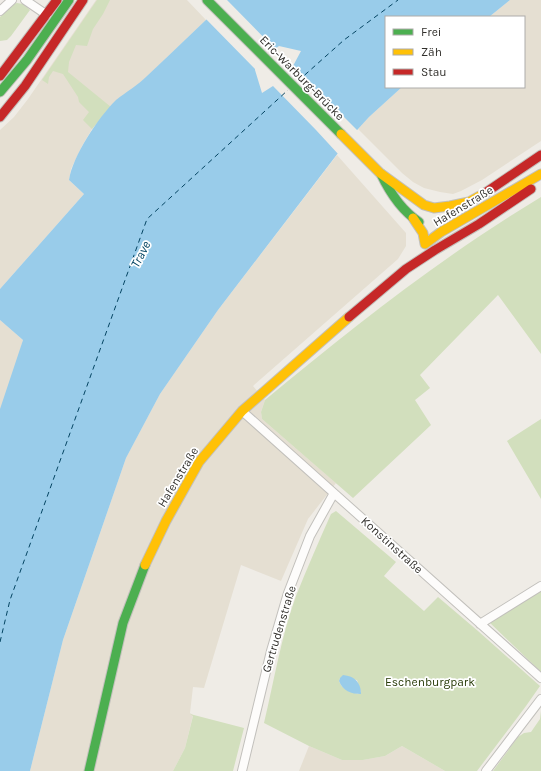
<svg xmlns="http://www.w3.org/2000/svg" width="541" height="771" viewBox="0 0 541 771" font-family="Karla,sans-serif">
	<style>
		.built { fill: #e5dfd2 }
		.green { fill: #d2dfbd; fill-rule: evenodd }
		.water { fill: #99ccea }
		.pier { fill: #efece6 }
		.lines { fill: none; stroke-linecap: round; stroke-linejoin: round }
		.ferry { stroke: #044462; stroke-width: 1; stroke-dasharray: 5 4; stroke-linecap: butt }
		.street-casing { stroke: #c2c0bc; stroke-width: 10 }
		.fast-casing { stroke: #c2c0bc; stroke-width: 11 }
		.slow-casing { stroke: #c2c0bc; stroke-width: 11 }
		.jam-casing { stroke: #c2c0bc; stroke-width: 11 }
		.street { stroke: #fdfcfb; stroke-width: 8 }
		.fast { stroke: #4caf50; stroke-width: 9 }
		.slow { stroke: #ffc107; stroke-width: 9 }
		.jam { stroke: #c62828; stroke-width: 9 }
		.labels { text-anchor: middle; stroke-width: 3.5; stroke-linejoin: round; paint-order: stroke }
		.street-label { font-size: 12px; fill: #312f2b; stroke: #fff }
		.park-label { font-size: 12px; fill: #293c09; stroke: #fff }
		.water-label { font-size: 13px; font-style: italic; fill: #044462; stroke: #fff }
	</style>
	<rect width="100%" height="100%" fill="#efece6"/>
	<path class="built" d="M96,0H187L206,20L138,85L116,101L92,129L82,146L71,169L69,180L84,194L0,289V130L14,117L28,99Z
		M510,0H541V141L482,180L461,191L453,194L440,192L424,188L413,182L402,173L358,129L369,117L402,87H524V17H489Z
		M337,155L406,233V246L398,259L253,386L265,400L261,412L262,419L336,483L308,519L281,581L241,565L204,688L193,687L190,713L193,715L185,748L173,771H30L63,640L126,458L160,394L218,310Z
		M0,320L23,340L0,421Z
		M309,746L342,760H363L385,756L402,746L445,771H299Z"/>
	<path class="green" d="M97,0H110L103,14L93,29L87,46L76,45L69,62L68,72L111,107L92,129L83,120L89,112L79,102L78,97L63,74L53,71L49,77L48,84L42,80Z
		M17,3L23,4L30,10L11,36L7,40L0,41V17L13,4Z
		M541,197V354L498,295L420,375L430,388L415,400L431,425L353,498L262,419L261,412L265,400C353,327 443,256 541,197Z
		M541,419V499L507,441Z
		M336,511L396,562L384,576L424,611L438,597L478,631L540,686L526,706L477,771H445L402,746L385,756L363,760H342L309,746L264,723C274,681 281,637 296,596C307,568 319,541 331,514ZM340,678L357,680L361,692L358,694C350,691 342,690 339,681Z
		M541,588V672L489,622Z
		M541,711V771H493L518,737L524,733L531,732L540,719Z
		M190,714L244,728L233,771H173L185,748L193,716Z"/>
	<path class="water" d="M227,0H510L489,17H386V87H402L369,117L348,140L218,310L160,394L126,458L63,640L30,771H0V409L23,340L0,320V289L84,194L69,180C73,155 98,118 116,100C126,92 138,85 147,76C174,51 200,25 227,0Z
		M343,675C355,676 361,683 361,694C351,694 343,691 339,681L340,678Z"/>
	<path class="pier" d="M224,0H227L275,49L279,46L301,51L293,66L358,131L339,155L316,130L273,86L262,93L255,70V69L205,18Z"/>
	<g class="lines">
		<path class="ferry" d="M298,81L344,40L398,0
			M0,642L10,600L147,219L288,90"/>
		<g class="street-casing">
			<path id="street" d="M25,0L47,15
				M0,11L12,0
				M242,411L541,678
				M480,624L541,586
				M242,771L271,651L288,593L310,536L334,493
				M486,771L541,699"/>
		</g>
		<g class="fast-casing">
			<path id="fast" d="M207,0L341,134
				M0,92L27,60L69,0
				M381,174C390,193 401,210 419,222
				M89,771L123,623L145,565"/>
		</g>
		<g class="slow-casing">
			<path id="slow" d="M341,134L380,173L424,205L434,208L450,206L469,202L485,193
				M413,218L423,233L425,244L441,232L541,174
				M145,565L166,521L199,462L242,411L349,317"/>
		</g>
		<g class="jam-casing">
			<path id="jam" d="M0,76L57,0
				M0,117L25,86L83,0
				M485,193L541,155
				M435,250L479,224L531,189
				M349,317L406,269L435,250"/>
		</g>
		<use href="#street" class="street"/>
		<use href="#fast" class="fast"/>
		<use href="#slow" class="slow"/>
		<use href="#jam" class="jam"/>
	</g>
	<g class="labels">
		<g class="street-label">
			<text transform="translate(302 78) rotate(45)" y="4">Eric-Warburg-Brücke</text>
			<text transform="translate(463 206) rotate(-31)" y="4">Hafenstraße</text>
			<text transform="translate(178 477) rotate(-59)" y="4">Hafenstraße</text>
			<text transform="translate(392 545) rotate(42)" y="4">Konstinstraße</text>
			<text transform="translate(279 629) rotate(-73)" y="4">Gertrudenstraße</text>
		</g>
		<g class="park-label">
			<text x="430" y="686">Eschenburgpark</text>
		</g>
		<g class="water-label">
			<text transform="translate(140 254) rotate(-63)" y="5">Trave</text>
		</g>
	</g>
	<rect x="385" y="16" width="140" height="72" fill="#ffffff" stroke="#adacaa"/>
	<rect x="393" y="29" width="20" height="6" fill="#4caf50" stroke="#adacaa"/>
	<text x="421" y="36" font-size="12" fill="#312f2b">Frei</text>
	<rect x="393" y="49" width="20" height="6" fill="#ffc107" stroke="#adacaa"/>
	<text x="421" y="56" font-size="12" fill="#312f2b">Zäh</text>
	<rect x="393" y="69" width="20" height="6" fill="#c62828" stroke="#adacaa"/>
	<text x="421" y="76" font-size="12" fill="#312f2b">Stau</text>
</svg>
